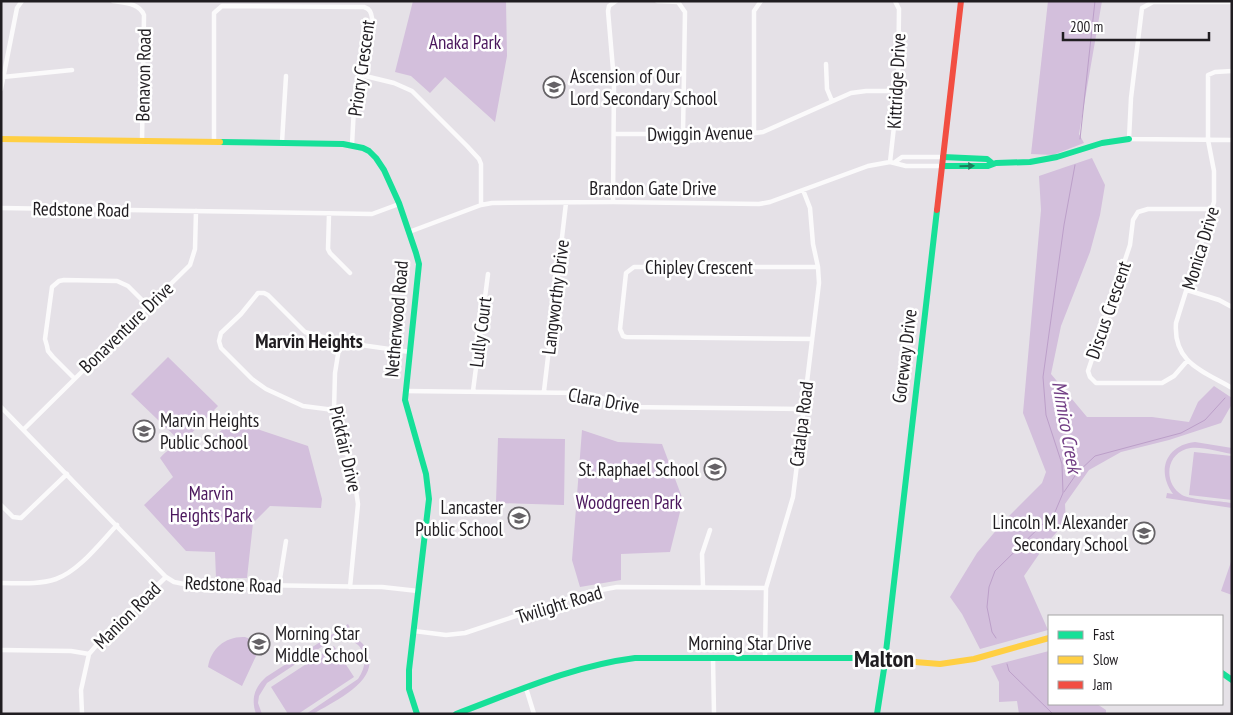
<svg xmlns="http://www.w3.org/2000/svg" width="1233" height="715" viewBox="0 0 1233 715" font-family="'PT Sans Narrow',sans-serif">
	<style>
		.green { fill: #d3bfdc }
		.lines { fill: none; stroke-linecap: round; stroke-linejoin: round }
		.stream { stroke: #bc9fc9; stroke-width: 1 }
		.street { stroke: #fbfafb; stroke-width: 4.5 }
		.fast { stroke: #16e098; stroke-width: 6 }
		.slow { stroke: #ffcf43; stroke-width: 6 }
		.jam { stroke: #f24e42; stroke-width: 6 }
		.oneway { fill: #1b7e5c }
		.labels { text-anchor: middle; stroke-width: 5; stroke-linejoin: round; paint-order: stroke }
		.park-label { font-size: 19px; fill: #4b175d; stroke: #fff }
		.street-label { font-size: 19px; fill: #201d21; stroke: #fff }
		.poi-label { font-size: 19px; fill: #201d21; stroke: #fff; text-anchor: start }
		.neighbourhood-label { font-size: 20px; font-weight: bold; fill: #201d21; stroke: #fff }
		.water-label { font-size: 20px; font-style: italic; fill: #713d84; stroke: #fff }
		.district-label { font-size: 24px; font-weight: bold; fill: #201d21; stroke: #fff }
	</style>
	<rect width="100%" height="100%" fill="#e5e1e7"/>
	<path class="green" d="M413,1H506L507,56L495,122L445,77L430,93L411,76L395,72Z
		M1048,1H1102L1079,134L1084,143L1053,155L1031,154Z
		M1092,158L1105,185L1100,215L1090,252L1061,326L1051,374L1087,417H1152L1189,422L1198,402L1214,386L1232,398V404L1221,423L1169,440L1121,452L1089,470L1065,504L1066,522L1046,544L1024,576L1048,630L980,649L962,614L950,597L977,553L1004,521L1042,483L1046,472L1023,413L1041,210L1039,176Z
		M168,357L218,406L182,443L131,394Z
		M238,414L248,426L308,446L322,499L321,508L270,506L253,523L247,578H216L215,552L186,551L144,505L173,477L160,458C171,445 185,442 199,452Z
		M582,430L618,442L662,444L683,500L670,552L621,554V580L580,587L572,560Z
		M498,438L565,439L564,505L496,503Z
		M1195,442L1232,448V454C1218,452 1199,445 1186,449C1165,456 1164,484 1182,495C1192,500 1220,501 1232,503V508L1166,498L1167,493L1173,494C1156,471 1166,445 1195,442Z
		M1194,452L1232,456V500L1189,495Z
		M1232,559V595L1221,591Z
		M348,624L350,628L342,634C353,636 362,639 367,651C381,681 334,701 313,714H306L358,679C374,656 359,634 332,640L267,683L259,696L258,703L262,714H256C251,699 254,688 266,677Z
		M245,637L262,643L242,686L208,667C211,648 226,636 245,637Z
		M334,646L354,677L298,714H288L271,687Z
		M1049,651V704H1097L1106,710V714H1019L1017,701L999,702V682L991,666Z"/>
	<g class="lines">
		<path class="stream" d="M1080,139L1095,1
			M1064,492L1077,473L1095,456L1181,433L1205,420L1225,398
			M996,638L992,632L987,607L989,587L995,571L1055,512L1063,493L1062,464L1046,415L1043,377L1064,225L1075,165
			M1007,664L1009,671L1053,714"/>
		<path class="street" d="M113,1C125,3 139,3 144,15L142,141
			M657,1L678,2L685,12L683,133
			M1232,2H1153L1142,8L1131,98L1129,139L1232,140
			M826,64L827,89L832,101
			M1232,71L1215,72L1208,75V140L1214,171V202L1176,323C1173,363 1203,371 1232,388
			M361,75L394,83L412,91L467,146L479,159L481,164V205
			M3,77L72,70
			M1,89L17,8L22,1
			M754,133V11L761,1
			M614,134H747L763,132L851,93L866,91H898
			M214,142V13L222,6L364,7C370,9 371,12 372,18L354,107L352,145
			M282,142L286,76
			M890,162L898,91L899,9L895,1
			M895,162L902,157H943
			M613,202L614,81L608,11L609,6L616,1
			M1,208L372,214L399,204
			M329,214L328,249L330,253L350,273
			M409,232L481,205L492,203L613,202L759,204L770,202L868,166L890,162L906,166H942
			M1187,290L1219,300L1232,307
			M812,339L626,337L623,336L620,329L626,273L634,267H818
			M340,342L335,373L334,410L354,477L358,504L350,587
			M1187,361L1174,376L1162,383H1096L1090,377L1088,371L1130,245L1133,220L1138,212L1148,209H1213
			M74,378L53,357L48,351L47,346L45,339L52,287L59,281L64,280L117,281L128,286L148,306
			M405,391L584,393L594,395L625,407L803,409
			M473,391L488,274
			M544,391L566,203
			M1,407L166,577L174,582L184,584L382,587L418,591
			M334,410L303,406L266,389L252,379L221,348L219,341L221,333L241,314L258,293H264L268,295L305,332L340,342L410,352
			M24,429L190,265L195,249L196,211
			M1,505L13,517L21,518L67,474
			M1,583C19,583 38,585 56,579C79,571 100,543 117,525
			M279,585L286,541
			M703,587L702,554L710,530
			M414,631L446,635L465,633L585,593L617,587L766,588
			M1,650L71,651L89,654
			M713,658L714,714
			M765,658L766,588L793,497L819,283L818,267L813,244L810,208L803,190
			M526,688L534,714
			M82,714L81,690L89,654L107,633L166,577"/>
		<path class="fast" d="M220,142L343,144L363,148L369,151L376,158L384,170L399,203L416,253L419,264L405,400L426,474L429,499L409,670V689L417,714
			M943,157L987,159L992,163
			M942,166H988L996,163L1030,162L1057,157L1102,143L1129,139
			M1222,673L1232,680
			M456,714C515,692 572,666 635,658H872L915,662
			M877,714L884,669L937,210"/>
		<path class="slow" d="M1,139L220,142
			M915,662L940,664L974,659L1049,638"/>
		<path class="jam" d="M937,210L961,1"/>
	</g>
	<defs><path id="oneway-solid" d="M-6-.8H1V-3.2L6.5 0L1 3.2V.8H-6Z" transform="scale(1.25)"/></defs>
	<use class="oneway" href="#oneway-solid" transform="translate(967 166) rotate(-1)"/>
	<defs>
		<g id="school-ring" transform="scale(1.125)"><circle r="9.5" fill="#fff" stroke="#656266" stroke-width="1.5"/><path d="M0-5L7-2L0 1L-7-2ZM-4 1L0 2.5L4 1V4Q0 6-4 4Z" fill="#656266"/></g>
	</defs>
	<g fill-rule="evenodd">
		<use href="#school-ring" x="554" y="87"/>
		<use href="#school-ring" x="144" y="431"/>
		<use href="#school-ring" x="715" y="469"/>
		<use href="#school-ring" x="519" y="518"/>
		<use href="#school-ring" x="1144" y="533"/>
		<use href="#school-ring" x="259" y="644"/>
	</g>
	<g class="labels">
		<g class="park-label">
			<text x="465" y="49">Anaka Park</text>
			<text x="211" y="500">Marvin<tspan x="211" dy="22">Heights Park</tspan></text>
			<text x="629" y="509">Woodgreen Park</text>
		</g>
		<g class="street-label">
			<text transform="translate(361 68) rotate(-82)" y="7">Priory Crescent</text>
			<text transform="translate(143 75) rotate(-89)" y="7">Benavon Road</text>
			<text transform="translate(896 81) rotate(-87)" y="7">Kittridge Drive</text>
			<text transform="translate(700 133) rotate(-1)" y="7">Dwiggin Avenue</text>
			<text x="653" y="195">Brandon Gate Drive</text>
			<text transform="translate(81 209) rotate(1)" y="7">Redstone Road</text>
			<text transform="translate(1200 248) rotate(-73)" y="7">Monica Drive</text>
			<text x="699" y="274">Chipley Crescent</text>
			<text transform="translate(555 297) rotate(-83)" y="7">Langworthy Drive</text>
			<text transform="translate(1108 310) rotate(-71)" y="7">Discus Crescent</text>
			<text transform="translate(396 319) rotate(-85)" y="7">Netherwood Road</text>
			<text transform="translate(126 327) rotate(-44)" y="7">Bonaventure Drive</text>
			<text transform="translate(480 332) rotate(-83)" y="7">Lully Court</text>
			<text transform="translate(904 356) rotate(-83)" y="7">Goreway Drive</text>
			<text transform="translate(604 400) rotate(10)" y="7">Clara Drive</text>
			<text transform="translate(801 424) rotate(-83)" y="7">Catalpa Road</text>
			<text transform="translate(346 449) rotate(77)" y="7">Pickfair Drive</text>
			<text transform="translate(233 584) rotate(2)" y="7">Redstone Road</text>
			<text transform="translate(559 604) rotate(-17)" y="7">Twilight Road</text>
			<text transform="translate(127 615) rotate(-45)" y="7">Manion Road</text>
			<text x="750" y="650">Morning Star Drive</text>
		</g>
		<g class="poi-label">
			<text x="570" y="83">Ascension of Our<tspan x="570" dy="22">Lord Secondary School</tspan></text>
			<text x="160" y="427">Marvin Heights<tspan x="160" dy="22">Public School</tspan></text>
			<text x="699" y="476" text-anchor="end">St. Raphael School</text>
			<text x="503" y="514" text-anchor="end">Lancaster<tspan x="503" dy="22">Public School</tspan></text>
			<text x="1128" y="529" text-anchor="end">Lincoln M. Alexander<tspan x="1128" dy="22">Secondary School</tspan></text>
			<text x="275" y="640">Morning Star<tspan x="275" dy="22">Middle School</tspan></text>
		</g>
		<g class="neighbourhood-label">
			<text x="309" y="348">Marvin Heights</text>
		</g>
		<g class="water-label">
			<text transform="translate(1067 427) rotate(80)" y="7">Mimico Creek</text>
		</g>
		<g class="district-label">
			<text x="884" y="667">Malton</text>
		</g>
	</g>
	<rect width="1233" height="715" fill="none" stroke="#201d21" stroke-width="5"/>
	<rect x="1048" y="615" width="175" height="90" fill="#ffffff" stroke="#a6a5a6"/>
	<rect x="1058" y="631" width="25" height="8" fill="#16e098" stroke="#a6a5a6"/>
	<text x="1093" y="640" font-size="15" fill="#201d21">Fast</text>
	<rect x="1058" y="656" width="25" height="8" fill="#ffcf43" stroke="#a6a5a6"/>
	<text x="1093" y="665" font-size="15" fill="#201d21">Slow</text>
	<rect x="1058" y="681" width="25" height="8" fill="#f24e42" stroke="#a6a5a6"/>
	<text x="1093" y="690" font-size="15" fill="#201d21">Jam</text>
	<path d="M1063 32v8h146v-8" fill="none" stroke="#201d21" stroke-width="2.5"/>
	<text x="1070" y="32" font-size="15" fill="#201d21" stroke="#ffffff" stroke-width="4" paint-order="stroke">200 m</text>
</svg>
